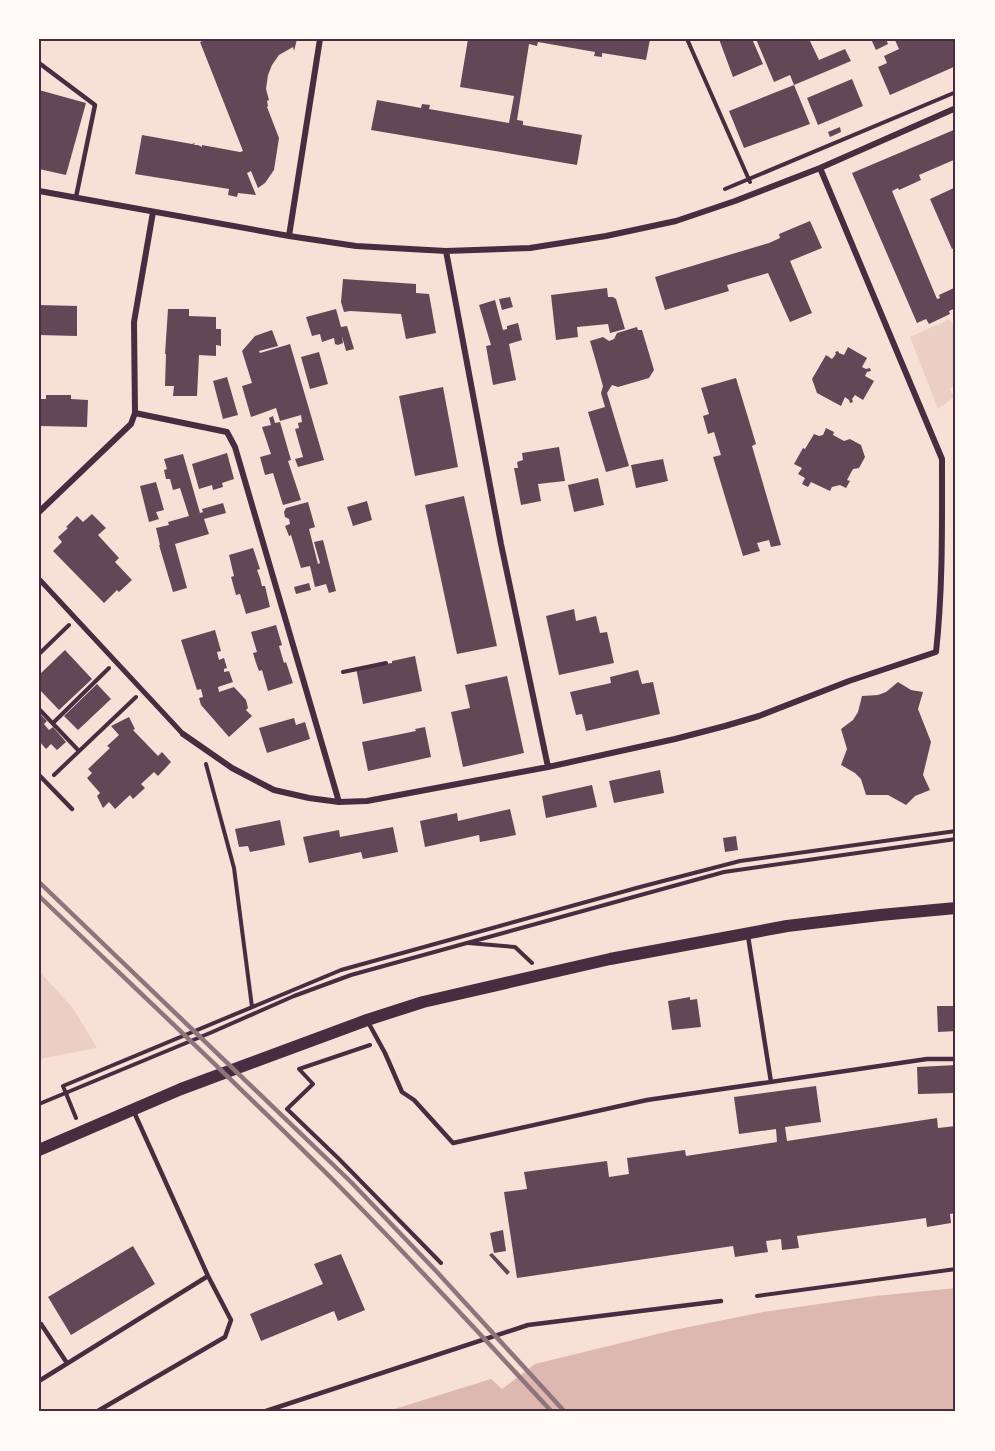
<svg xmlns="http://www.w3.org/2000/svg" width="995" height="1451" viewBox="0 0 995 1451" font-family="'Open Sans',sans-serif">
	<style>
		.green { fill: #ebcfc5 }
		.water { fill: #dcb8b0 }
		.building { fill: #644757 }
		.lines { fill: none; stroke-linecap: round; stroke-linejoin: round }
		.path { stroke: #4a2c40; stroke-width: 4 }
		.service { stroke: #4a2c40; stroke-width: 4.5 }
		.pedestrian { stroke: #4a2c40; stroke-width: 5 }
		.minor { stroke: #4a2c40; stroke-width: 6 }
		.secondary { stroke: #4a2c40; stroke-width: 12 }
		.rail { stroke: #8f747c; stroke-width: 4.5 }
		.neatline { fill: none; stroke: #4a2c40; stroke-width: 2 }
	</style>
	<rect width="100%" height="100%" fill="#f7e1d7"/>
	<path class="green" d="M950,319L956,331V383L950,389L954,397L938,409L910,337Z
		M39,971L73,1008L97,1048L39,1059Z"/>
	<path class="water" d="M956,1288V1412H385L491,1379L502,1389L535,1364L674,1330L763,1312L875,1296Z"/>
	<path class="building" d="M208,39H297L294,51L293,47L279,55L272,65L268,75L266,89L269,100L267,101L268,106L267,107L279,138L274,170L265,183L258,188L251,171L247,173L256,195L238,193L237,197L228,195L229,189L135,174L142,135L192,144L195,143L194,145H198L202,147V145L240,152L243,151L200,42Z
		M468,39H650L646,60L602,53V57L594,56L595,52L538,42L537,46L529,44L517,120L523,121V125L582,135L577,165L371,130L377,100L421,108L422,104L430,105L429,109L509,123L514,96L460,87Z
		M719,39H752L763,64L733,77Z
		M756,39H809L819,60L845,49L851,61L794,85L790,75L774,82Z
		M871,39H886L888,44L876,50Z
		M898,39H952L956,47V66L890,95L878,67L887,63L884,56L899,49L895,40Z
		M852,79L863,106L818,125L807,98Z
		M794,85L810,124L744,148L729,111Z
		M39,90L86,103L66,175L39,169Z
		M840,127L841,132L830,137L828,132Z
		M956,129V159L919,175L921,180L899,190L898,188L892,191L937,299L940,298L939,295L956,287V308L949,311L950,314L929,324L926,319L917,323L852,173Z
		M956,187V247L952,249L930,199Z
		M810,221L822,248L790,261L812,313L790,322L768,273L727,285L729,291L665,310L655,277L769,243L780,238L779,234Z
		M343,279L416,284V293L429,294L436,333L406,339L401,314L350,311L344,312L341,302Z
		M607,288L608,297H613L616,299L625,329L610,333L608,324L577,327L578,337L556,340L551,295Z
		M510,297L513,307L502,310L499,299Z
		M495,300L503,330L507,329V326L518,323L522,340L509,344L516,380L493,385L486,346L491,345L479,305Z
		M39,305L77,306V336L39,335Z
		M168,309H189V316L216,317V329H221V346L216,345V356L199,355L197,396H173L174,386H165L166,354H165Z
		M336,309L341,327L347,326L354,349L346,351L342,336L343,343L338,345L335,344L334,338L322,342L320,334L312,336L306,317Z
		M637,327L638,330H642L654,370L649,378L618,387L612,385L607,393L629,466L606,472L588,412L605,407L601,393L603,386L590,341L603,337L609,341L614,339L617,333Z
		M272,330L278,346L259,351L260,353L290,344L324,460L298,467L295,459L303,457L295,429L299,428L298,423L302,422L301,415L280,421L276,408L251,417L242,386L252,383L242,351L255,336Z
		M848,347L867,358L862,367L866,369L870,368L871,371L867,372L865,376L874,381L863,400L855,395L852,399L853,402L850,403L849,400L845,397L841,406L817,393L812,379L826,355L832,359L836,354L835,352L838,351L839,353L844,355Z
		M319,352L328,384L310,389L301,357Z
		M227,377L238,415L223,419L213,381Z
		M736,378L756,444L752,446L781,545L771,547L769,540L757,543L760,551L743,556L713,457L721,455L714,432L708,434L703,416L709,414L701,388Z
		M443,387L458,467L415,476L399,396Z
		M46,395H71V399L88,400L87,427L39,426V399H46Z
		M273,416L275,423L280,422L291,460L288,461L301,500L283,505L273,473L265,475L260,457L271,454L262,427L271,425L269,418Z
		M826,428L834,432L833,435L844,441L850,439L861,445L865,457L859,468L853,469L847,480L850,481L846,488L840,485L832,487L830,491L811,482L808,487L802,484L805,478L798,474L802,468L794,464L803,448L805,449L814,434L819,436L823,435Z
		M559,447L565,481L538,484L541,501L521,505L514,468H518L517,462L523,460L522,453Z
		M227,453L234,479L222,483L223,487L213,490L212,485L199,489L192,464Z
		M183,454L200,513L203,512L202,509L223,503L226,513L204,519L209,534L175,544L187,588L173,592L159,545H160L156,528L169,525L168,522L189,516L180,488L173,490L170,479H166L164,470L167,469L164,459Z
		M663,459L668,481L636,488L631,465Z
		M598,478L604,505L574,512L568,485Z
		M156,482L164,510L156,512L159,519L149,522L140,486Z
		M464,496L497,646L457,654L425,505Z
		M367,501L372,520L353,526L347,507Z
		M308,502L315,527L309,529L318,564L320,563L314,542L323,540L336,591L329,593L326,584L315,587L310,566L301,568L291,535L289,536L285,526L290,524L289,519L285,517L284,512L286,508Z
		M92,514L106,528L98,535L119,558L115,562L132,580L119,592L117,590L104,603L53,551L62,542L58,537L68,528L66,527L77,516L83,522Z
		M253,548L260,569L257,570L260,578L262,586H265L270,607L246,614L240,594L236,595L231,577L234,576L229,555Z
		M309,583L311,590L296,594L294,587Z
		M574,609L576,621L596,616L600,633L607,632L614,663L559,675L546,616Z
		M276,625L282,645L279,646L284,663L286,662L293,683L268,691L262,670L259,671L256,663L253,653L257,652L251,632Z
		M215,630L221,651L217,652L219,660L224,658L227,668L224,669V672L229,671L233,682L218,687L219,692L234,687L246,700L248,708L246,710L252,716L229,737L201,705L199,698L203,697L201,689L197,690L181,640Z
		M65,650L92,679L59,710L39,689V675Z
		M415,656L422,691L363,704L356,668L392,663V661Z
		M638,670L642,684L653,682L660,714L586,731L582,714L576,715L570,692L611,683L610,677Z
		M507,676L524,753L463,767L451,712L470,708L465,685Z
		M898,682L911,690L923,692L918,709L931,742L923,775L930,790L915,796L906,805L888,795H866L861,779L855,773L841,765L847,749L841,729L853,720L858,712L862,696L878,695L886,692Z
		M97,684L111,699L78,730L64,716Z
		M39,713L47,721L44,724L49,730L53,727L66,742L57,750L51,744L46,749L39,741Z
		M129,717L135,729L133,730L158,756L162,752L171,762L158,776L154,772L141,784L145,788L133,799L130,795L115,809L109,802L103,808L97,796L100,793L87,778L92,773L88,769L110,748L107,746L119,735L111,726Z
		M294,718L296,725L305,722L310,739L267,753L259,728Z
		M425,727L431,757L368,771L362,742L416,731L415,729Z
		M660,770L664,793L614,803L609,781Z
		M592,785L597,807L546,818L542,796Z
		M510,809L516,835L480,842L479,835L425,847L420,821L457,813L458,821Z
		M280,820L285,845L250,852L248,846L239,847L235,829Z
		M393,827L398,852L363,859L361,852L309,863L303,837L339,830L340,837Z
		M736,836L738,850L725,852L723,838Z
		M690,997V1000L697,999L701,1027L672,1030L668,1001Z
		M937,1006H956V1031L938,1032Z
		M956,1065V1093L918,1094L917,1067Z
		M816,1086L821,1122L785,1127L787,1141L937,1118L938,1128L956,1126V1213L950,1214L951,1223L927,1227L926,1218L797,1236L799,1248L782,1250L781,1239L766,1241L768,1252L735,1257L733,1246L517,1278L504,1192L527,1189L524,1172L607,1161L609,1177L629,1174L627,1158L685,1150L686,1156L777,1142L776,1129L739,1134L734,1097Z
		M503,1230L506,1251L494,1253L490,1233Z
		M133,1246L155,1284L71,1335L48,1297Z
		M492,1253L510,1272L507,1275L489,1255Z
		M341,1254L365,1310L338,1321L334,1311L261,1341L250,1314L323,1284L314,1264Z"/>
	<g class="lines">
		<path class="path" d="M687,39L750,182
			M725,189L956,92
			M39,654L69,625
			M343,672L386,663
			M39,709L79,751
			M53,723L109,668
			M206,764L234,868L252,1007
			M54,775L136,697
			M468,943L515,947L532,963
			M370,1045L299,1069L313,1084L287,1109L338,1158L441,1263
			M39,1104L210,1033L294,996L351,975L724,872L956,839
			M76,1118L63,1086L341,970L640,887L740,861L956,831
			M757,1296L956,1269"/>
		<path class="service" d="M39,63L95,105L76,197
			M39,775L72,809
			M748,936L771,1082
			M368,1022L385,1053L402,1092L414,1100L453,1143L647,1100L927,1059H956
			M134,1112L208,1276
			M39,1325L41,1324L67,1363
			M39,1381L208,1276L231,1320L225,1337L96,1412
			M263,1412L528,1325L721,1301"/>
		<path class="pedestrian" d="M39,579L183,734"/>
		<path class="minor" d="M39,191L289,236L356,246L446,251L530,248L606,236L676,221L735,201L820,168L956,108
			M289,236L320,39
			M446,251L501,544L548,767
			M135,413L227,432L235,447L339,802
			M39,512L131,424L135,413L134,322L153,212
			M183,734L232,768L274,790L309,798L339,802L367,801L548,767L675,739L725,726L759,716L849,681L936,652C943,588 942,523 942,459L820,168"/>
		<path class="secondary" d="M39,1150L181,1089L367,1020L423,1002L610,959L787,926L880,915L956,908"/>
		<path class="rail" d="M39,882L351,1182L437,1272L565,1412
			M39,896C141,994 244,1090 343,1190C414,1262 483,1337 552,1412"/>
	</g>
	<rect width="995" height="1451" fill="none" stroke="#fffaf5" stroke-width="81"/>
	<rect x="40" y="40" width="914" height="1370" class="neatline"/>
</svg>
